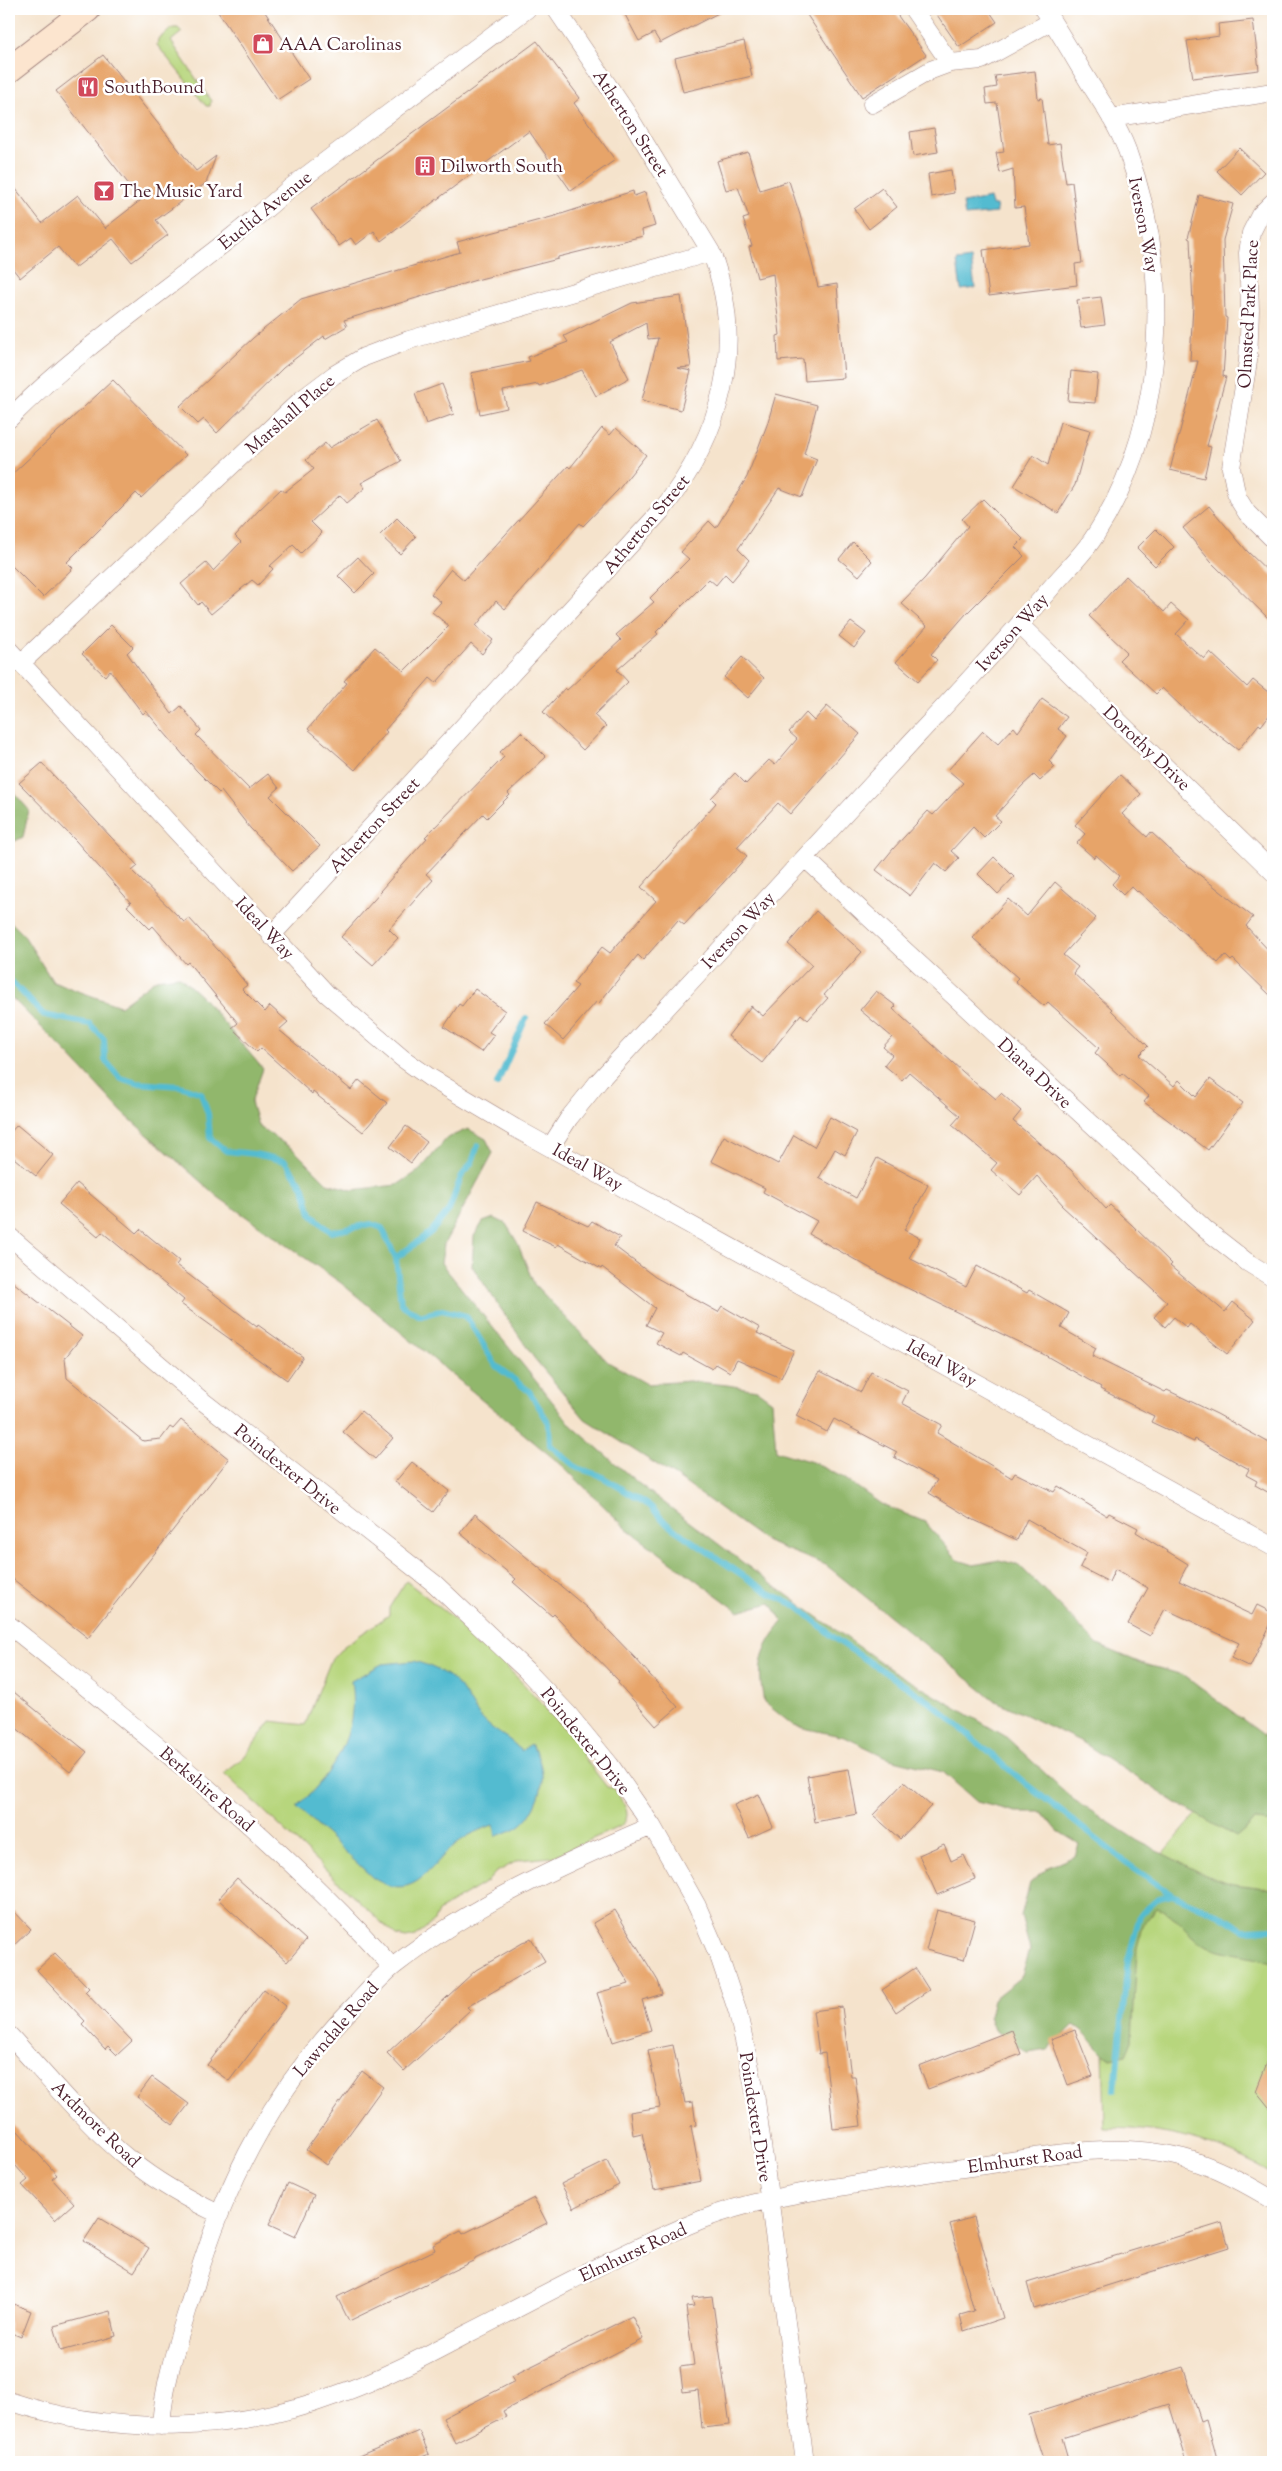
<svg xmlns="http://www.w3.org/2000/svg" width="1282" height="2471" viewBox="0 0 1282 2471" font-family="'Sorts Mill Goudy',serif">
	<style>
		.green { fill: #b7d67d; stroke: #807a54 }
		.forest { fill: #91b76c; stroke: #6e6b4c }
		.water { fill: #52bbd0; stroke: #4e6d7e }
		.lines { fill: none; stroke-linecap: round; stroke-linejoin: round }
		.stream { stroke: #52bbd0; stroke-width: 6 }
		.building { fill: #e7a469 }
		.street-casing { stroke: #a0817c; stroke-width: 19 }
		.secondary-casing { stroke: #a0817c; stroke-width: 27 }
		.street { stroke: #fff; stroke-width: 18 }
		.secondary { stroke: #fce5cf; stroke-width: 25 }
		.labels { text-anchor: middle; stroke-width: 5; stroke-linejoin: round; paint-order: stroke }
		.poi-label { font-size: 18px; fill: #4a1f2b; stroke: #fff; text-anchor: start }
		.street-label { font-size: 18px; fill: #4a1f2b; stroke: #fff }
	</style>
	<rect width="100%" height="100%" fill="#fff"/>
	<filter id="ink" filterUnits="userSpaceOnUse"><feTurbulence type="fractalNoise" baseFrequency=".02" numOctaves="2"/><feDisplacementMap in="SourceGraphic" scale="10" xChannelSelector="R" yChannelSelector="G"/><feConvolveMatrix kernelMatrix="1 2 1 2 8 2 1 2 1" color-interpolation-filters="sRGB"/></filter>
	<filter id="wash" filterUnits="userSpaceOnUse"><feTurbulence type="fractalNoise" baseFrequency=".0096" numOctaves="4" result="noise"/><feDisplacementMap in="SourceGraphic" scale="20" xChannelSelector="R" yChannelSelector="G"/><feGaussianBlur stdDeviation="1.12" result="paint"/><feColorMatrix in="noise" values="0 0 0 0 0 0 0 0 0 0 0 0 0 0 0 0 0 1.4 0 .05"/><feComposite in="paint" operator="in"/></filter>
	<g filter="url(#wash)">
		<rect width="100%" height="100%" fill="#f5e3cc"/>
		<path class="green" d="M173,28H178L182,32L171,41L211,101L210,106H206L157,45L158,39Z
			M406,1581C425,1596 444,1610 462,1626C506,1663 545,1706 582,1749L583,1756L607,1787L613,1788C621,1800 635,1814 621,1826L552,1857L519,1860L495,1873L488,1881L438,1911L434,1921L416,1936L406,1938L397,1936L383,1924L224,1773L244,1757L271,1721L305,1725L331,1660L344,1646L389,1615V1608Z
			M1266,1732L1273,1737V2174C1222,2143 1165,2128 1105,2128L1101,1973L1086,1945Z"/>
		<path class="forest" d="M9,787L29,810L23,837L9,844Z
			M9,920L23,934L53,982L120,1006L156,979L179,976L202,997L263,1069L251,1102L258,1126L294,1150L327,1183L352,1190L397,1185L420,1170L447,1138L468,1129L486,1139L493,1153L444,1244L441,1263L572,1426L638,1483L762,1577L893,1671L1005,1736L1074,1800L1138,1841L1205,1875L1233,1884L1273,1889V1963C1250,1953 1225,1955 1202,1943C1184,1934 1177,1913 1157,1908L1144,1923L1137,1949L1132,2041L1126,2055L1110,2058C1093,2047 1092,2036 1074,2025L1048,2050L1028,2053L994,2030L989,2016L993,1999L1022,1976L1030,1950L1021,1916L1030,1883L1049,1867L1075,1856L1079,1844L1058,1831L1042,1812H1016L977,1802L943,1772L890,1759L845,1737L794,1726L764,1702C757,1665 759,1652 783,1622L771,1603L738,1611L627,1529L564,1467L341,1283L218,1197L123,1113L69,1055L9,995Z
			M494,1218L506,1224L517,1242L534,1284L608,1362L647,1384L689,1381L727,1385L757,1390L772,1401L776,1451L812,1462L844,1478L881,1504L925,1522L958,1560L974,1565L999,1560L1019,1565L1098,1645L1141,1663L1183,1675L1273,1742V1823L1255,1821L1236,1837L1178,1804L1082,1742L994,1700L826,1565L767,1542L678,1478L585,1419L534,1358L472,1266L474,1236L483,1222Z"/>
		<path class="water" d="M990,198L992,205H996L997,213L965,216L963,203Z
			M971,259L975,288L961,290L957,261Z
			M414,1661C434,1667 453,1675 465,1694C471,1703 476,1713 485,1722C496,1733 511,1738 521,1751L531,1744C544,1764 546,1784 535,1806C531,1814 526,1822 518,1827C512,1831 503,1833 497,1836L493,1825C477,1830 462,1838 450,1849C426,1872 412,1902 373,1878L297,1807C334,1772 359,1734 351,1681L382,1664Z"/>
		<g class="lines">
			<path class="stream" d="M9,979L44,1015L90,1024L104,1039L105,1060L120,1078L137,1083L180,1086L201,1093L208,1114L210,1138L226,1151L255,1154L285,1161L304,1188L311,1214L331,1232L371,1224L382,1228L396,1258L401,1304L420,1316L442,1310L466,1316L496,1366L529,1391L549,1423L550,1445L577,1468L599,1475L650,1506L668,1525L769,1593L797,1606L838,1641L930,1702L1025,1783L1132,1867L1172,1895L1218,1914L1243,1930L1273,1929
				M497,1084L526,1018
				M396,1258L431,1232L449,1210L461,1177L472,1162L478,1145
				M1115,2090L1128,1960L1140,1915L1159,1898L1172,1895"/>
		</g>
		<g id="blocks">
			<path class="building" d="M216,9H263L309,79L277,100Z
				M622,9H726L660,43L654,33L639,41Z
				M803,9H893L926,55L862,97Z
				M933,9H988L997,22L959,47Z
				M1253,20L1259,70L1193,78L1187,41L1219,36L1218,24Z
				M537,41L580,98L574,103L615,160L571,191L529,131L381,241L374,231L356,245L351,238L339,246L311,209Z
				M744,41L752,76L683,92L675,58Z
				M103,55L196,171L216,156L206,183L156,220L168,235L132,262L113,239L75,268L58,247L20,278L9,264V180L42,223L78,195L107,230L105,228L141,200L56,91Z
				M1035,71L1038,99L1042,98L1048,145L1060,143L1066,183L1072,182L1082,263L1075,264L1077,285L989,296L983,250L1029,244L1024,207L1015,208L1013,169L1000,173L996,153L1004,152L997,103L987,104L985,89L997,87L995,76Z
				M934,128L938,152L913,156L910,132Z
				M1239,148L1264,172L1242,195L1217,171Z
				M748,152L760,190L789,181L800,215L818,287L837,284L844,378L805,381L803,359L778,361L777,336L780,335L773,274L757,278L749,247L752,246L743,219L749,217L738,187L726,190L717,161Z
				M951,170L954,193L931,197L928,174Z
				M882,188L897,207L869,229L854,209Z
				M633,191L634,196L645,192L655,226L642,230L643,236L558,257V259L476,280L344,320L347,326L325,339L324,336L283,368L217,433L204,419L198,424L180,406L253,338L301,299L460,252L457,242L555,216Z
				M1199,195L1233,204L1223,240L1225,317L1227,318L1223,376L1226,377L1207,446L1211,447L1204,478L1170,470L1198,361H1190L1193,305L1190,239L1188,238Z
				M681,296L691,367L677,368L691,371L681,410L642,400L658,338L648,339L646,323L610,342L629,378L596,396L582,370L539,386L538,384L503,391L507,408L480,414L471,373L530,361L528,357L568,342L564,336L632,303Z
				M1101,297L1105,325L1081,328L1077,300Z
				M1071,371L1098,374L1095,403L1068,401Z
				M113,380L186,455L141,498L136,493L67,562L73,568L43,597L9,563V477Z
				M442,384L454,414L426,424L415,394Z
				M776,394L817,405L804,454L817,459L802,497L779,488L738,549L749,560L732,581L725,574L716,585L709,579L656,632L658,634L617,670L628,682L594,715L606,726L583,750L543,712L565,688L567,690L621,640L616,635L654,602L650,598L689,559L681,552L709,521L716,528L747,477L767,425Z
				M377,420L401,461L361,483L365,488L347,503L340,495L311,522L322,533L301,553L293,545L270,566L273,569L258,585L252,580L211,614L201,602L198,605L181,584L206,563L213,571L241,542L235,536L259,510L281,489L285,492L314,469L306,460L325,443L329,448Z
				M1060,422L1090,430L1075,485L1058,513L1014,486L1033,455L1048,465Z
				M602,428L610,435L616,428L646,455L618,490L583,526L580,523L505,609L496,601L476,626L493,640L482,654L471,644L436,683L430,678L385,730L387,732L355,770L308,729L347,683L344,681L375,647L404,671L449,626L432,612L441,602L431,594L451,569L464,580L568,466L570,468Z
				M983,499L1023,539L1015,547L1024,556L966,614L931,654L937,660L918,681L896,662L927,626L901,603L925,578L968,526L962,519Z
				M1209,506L1247,551L1273,576V623L1211,562L1183,528Z
				M397,518L416,537L400,554L380,535Z
				M1156,529L1174,547L1155,566L1137,548Z
				M853,542L872,561L859,576L839,559Z
				M358,557L374,574L355,593L338,576Z
				M1126,576L1164,612L1171,604L1189,620L1176,634L1204,659L1210,652L1247,687L1253,680L1273,696V710L1261,726L1259,724L1238,750L1199,720L1198,722L1162,688L1156,694L1119,660L1127,652L1089,616Z
				M851,622L866,633L854,648L839,636Z
				M111,625L133,647L127,653L172,714L181,706L201,730L196,735L249,789L268,774L279,788L270,796L320,846L292,871L250,828L221,791L219,793L196,770L146,711L143,714L110,670L105,676L82,654Z
				M742,657L764,678L748,698L724,677Z
				M1042,699L1067,717L1058,729L1067,736L1049,761L1055,767L1040,781L1034,775L1022,786L995,816L1001,821L984,838L973,827L951,851L959,858L946,872L935,863L910,896L876,870L893,849L928,811L933,815L963,783L948,770L983,731L998,744L1014,727L1018,732Z
				M827,706L860,734L790,814L778,803L737,847L747,856L723,883L684,925L678,920L643,960L638,955L599,1003L597,1001L563,1040L545,1024L578,986L573,983L602,947L610,953L656,901L641,887L716,803L711,798L735,773L746,784L769,760L775,765L797,739L789,732L806,713L814,721Z
				M521,732L546,757L508,793L510,795L487,818L483,814L426,874L433,880L389,929L398,938L373,965L341,937L381,892L380,891L427,838L425,837L504,757L500,752Z
				M42,763L138,866L132,871L184,922L189,918L228,961L247,985L242,989L265,1012L270,1006L288,1022L279,1030L351,1090L359,1080L387,1103L363,1132L313,1092L312,1094L261,1048L257,1052L232,1028L238,1023L188,962L186,964L153,926L150,929L127,906L131,903L76,841L19,783Z
				M1120,775L1141,794L1122,814L1147,837L1151,832L1182,861L1253,917L1246,926L1273,955V998L1233,959L1231,961L1225,955L1218,963L1138,891L1137,892L1131,886L1123,895L1112,884L1119,876L1096,855L1094,858L1077,843L1085,834L1075,825Z
				M994,857L1014,877L998,894L978,874Z
				M1055,882L1096,918L1063,955L1078,967L1073,973L1112,1009L1111,1010L1148,1046L1139,1055L1174,1086L1179,1080L1196,1097L1210,1079L1243,1103L1208,1150L1144,1102L1149,1096L1122,1073L1120,1076L1095,1053L1099,1048L1048,1002L1044,1006L1015,981L1018,978L973,938L1008,899L1027,916Z
				M816,911L862,952L824,995L828,998L808,1020L801,1014L762,1063L728,1036L751,1006L763,1016L812,965L788,944Z
				M475,989L505,1011L489,1032L494,1035L481,1052L444,1027L459,1004L462,1006Z
				M876,991L896,1006L893,1009L982,1089L983,1088L996,1099L1001,1093L1021,1111L1013,1121L1071,1170L1106,1209L1110,1205L1132,1225L1172,1264L1170,1266L1225,1312L1233,1302L1255,1320L1227,1354L1190,1324L1187,1328L1174,1317L1165,1327L1154,1317L1167,1302L1062,1206L1063,1205L1037,1176L1020,1195L991,1170L997,1163L952,1125L960,1116L909,1072L902,1080L884,1065L892,1055L883,1047L892,1037L860,1010Z
				M830,1117L857,1132L845,1155L835,1149L819,1178L856,1198L877,1158L928,1185L904,1230L920,1238L909,1258L966,1287L977,1266L1027,1293L1029,1290L1069,1313L1061,1328L1096,1348L1092,1356L1165,1392L1167,1390L1217,1414L1273,1445V1495L1255,1485L1257,1481L1246,1475L1249,1469L1195,1439L1194,1442L1151,1422L1154,1416L1100,1389L1101,1387L1043,1354L895,1282L809,1234L817,1221L763,1192L765,1188L711,1161L724,1136L778,1164L794,1135L814,1147Z
				M17,1125L53,1155L36,1176L9,1154V1134Z
				M406,1126L427,1142L411,1163L390,1147Z
				M77,1183L136,1233L140,1229L179,1261L176,1265L257,1327L258,1325L303,1357L287,1380L181,1304L184,1300L102,1232L98,1237L59,1204Z
				M537,1202L588,1226L592,1221L620,1237L614,1246L655,1277L718,1312L722,1306L760,1328L757,1333L794,1350L781,1378L737,1359L730,1372L716,1364L712,1369L683,1353L681,1356L656,1343L662,1333L646,1325L655,1308L602,1267L601,1269L558,1244L556,1247L523,1231Z
				M9,1279L82,1336L65,1358L67,1378L143,1441L161,1439L170,1427L173,1429L181,1420L229,1459L88,1638L9,1576Z
				M820,1371L861,1392L871,1372L908,1391L902,1403L942,1425L937,1433L1012,1478L1015,1473L1054,1492L1058,1486L1107,1516L1109,1513L1138,1528L1136,1532L1188,1564L1179,1581L1252,1615L1257,1605L1273,1613V1619L1250,1667L1231,1658L1239,1643L1165,1609L1150,1636L1128,1624L1148,1588L1115,1569L1109,1582L1080,1567L1087,1553L1027,1519L1017,1540L974,1520L929,1493L937,1480L894,1457L897,1452L834,1419L827,1432L796,1416Z
				M361,1411L393,1438L375,1459L343,1432Z
				M412,1462L449,1491L433,1512L395,1482Z
				M475,1514L587,1608L636,1659L678,1707L656,1726L618,1683L619,1681L554,1614L552,1616L513,1582L516,1579L460,1533Z
				M9,1688L87,1752L70,1772L9,1722Z
				M849,1769L857,1814L815,1822L807,1776Z
				M904,1782L931,1806L900,1839L873,1815Z
				M759,1794L773,1827L749,1838L734,1805Z
				M944,1844L951,1861L964,1855L975,1879L937,1895L919,1855Z
				M237,1878L306,1940L287,1962L218,1899Z
				M9,1906L31,1929L9,1950Z
				M615,1910L658,1981L662,1994L642,2000L651,2030L613,2042L597,1993L629,1984L593,1923Z
				M937,1910L975,1920L964,1960L926,1950Z
				M531,1938L545,1961L467,2007L470,2010L404,2071L387,2053L476,1970Z
				M55,1953L89,1988L85,1992L132,2041L117,2055L108,2046L105,2049L82,2024L85,2021L37,1970Z
				M915,1968L929,1990L896,2012L882,1990Z
				M264,1989L286,2006L229,2081L207,2065Z
				M842,2007L851,2076H855L861,2126L833,2129L825,2053L819,2054L813,2011Z
				M1012,2030L1021,2054L928,2089L919,2066Z
				M1075,2030L1093,2076L1068,2085L1051,2039Z
				M673,2045L685,2103L693,2102L696,2125L691,2126L701,2181L654,2190L642,2133L633,2135L630,2112L660,2107L648,2050Z
				M1272,2050H1273V2112L1256,2091Z
				M362,2071L383,2087L327,2165L306,2150Z
				M152,2077L189,2104L173,2125L137,2097Z
				M9,2121L57,2175L52,2179L74,2203L55,2220L22,2185L28,2180L9,2158Z
				M607,2161L619,2185L574,2208L561,2184Z
				M288,2183L314,2195L295,2237L269,2225Z
				M534,2198L547,2223L475,2259V2260L349,2321L337,2297L435,2250L433,2245L461,2231L463,2234Z
				M974,2217L1003,2318L964,2331L960,2315L974,2311L950,2224Z
				M99,2218L149,2248L134,2272L84,2241Z
				M1222,2223L1229,2247L1034,2309L1027,2283Z
				M712,2296L730,2425L702,2428L698,2390L683,2392L680,2367L694,2365L686,2307L694,2306L692,2298Z
				M9,2302L31,2311L21,2337L9,2332Z
				M110,2311L116,2336L61,2351L54,2326Z
				M632,2316L643,2339L503,2411L506,2417L455,2443L443,2418L515,2381L512,2376Z
				M1183,2367L1201,2421L1206,2419L1218,2462H1187L1169,2404L1062,2438L1069,2462H1044L1029,2415Z
				M419,2431L429,2454L410,2462H344Z"/>
		</g>
	</g>
	<g filter="url(#ink)">
		<use href="#blocks" fill-opacity="0" stroke="#a0817c" stroke-width="1"/>
		<g class="lines">
			<g class="street-casing">
				<path id="street" d="M913,9L950,63
					M872,104L931,70L950,63L982,60L1052,21
					M1111,118L1273,92
					M1273,202L1260,215L1251,233L1248,253L1250,310L1248,361L1231,468L1237,497L1247,513L1273,539
					M9,419C94,333 200,269 290,188L527,9
					M1020,625L1273,872
					M9,650L327,994L402,1058L429,1077L515,1128L1273,1547
					M21,663L301,400L334,375L364,357L409,340L711,252
					M805,858L1206,1230L1247,1262L1273,1278
					M271,936L661,511C722,435 747,345 711,252L626,112L556,9
					M551,1146L569,1118L599,1081C704,967 809,853 914,739C960,690 1006,640 1050,589C1065,571 1084,554 1096,534C1168,421 1172,273 1127,150C1118,127 1105,107 1092,87C1076,61 1061,34 1044,9
					M9,1236L200,1399L435,1584L526,1670L568,1714L610,1765L652,1826L697,1906L720,1959L738,2013L754,2086L805,2462
					M9,1625C142,1732 278,1839 392,1967
					M9,2035C48,2077 86,2125 131,2161C158,2183 187,2199 219,2214
					M9,2401C114,2436 232,2434 336,2395C382,2379 426,2356 469,2333C546,2294 623,2251 703,2219C747,2202 793,2194 839,2187C885,2179 931,2172 978,2166C1052,2155 1129,2137 1202,2164C1227,2173 1250,2186 1273,2200
					M161,2426C164,2378 181,2332 195,2286C226,2179 278,2082 357,2003C369,1990 381,1976 395,1965C472,1905 563,1864 652,1826"/>
			</g>
			<g class="secondary-casing">
				<path id="secondary" d="M9,70L88,9"/>
			</g>
			<use href="#street" class="street"/>
			<use href="#secondary" class="secondary"/>
		</g>
	</g>
	<defs>
		<g id="shop-square" transform="scale(1.125)"><rect x="-9" y="-9" width="18" height="18" rx="4" fill="#d1495b" stroke="#fff"/><path d="M-5-2.5h2.3a2.7 3.5 0 0 1 5.4 0H5L5.5 6h-11ZM-1.5-2.5h3a1.5 2.3 0 0 0-3 0Z" fill="#fff"/></g>
		<g id="restaurant-square" transform="scale(1.125)"><rect x="-9" y="-9" width="18" height="18" rx="4" fill="#d1495b" stroke="#fff"/><path d="M-5-6h1v4h1v-4h1v4h1v-4h1v5L-1.5 .5V6h-2V.5L-5-1ZM5-6V6H3V1.5H1.5Q1.5-4 5-6Z" fill="#fff"/></g>
		<g id="building-square" transform="scale(1.125)"><rect x="-9" y="-9" width="18" height="18" rx="4" fill="#d1495b" stroke="#fff"/><path d="M-4-6H4V6H1V3H-1V6H-4ZM-2.5-4.3h1.7v1.8h-1.7ZM.8-4.3h1.7v1.8H.8ZM-2.5-1h1.7V.8h-1.7ZM.8-1h1.7V.8H.8Z" fill="#fff"/></g>
		<g id="bar-square" transform="scale(1.125)"><rect x="-9" y="-9" width="18" height="18" rx="4" fill="#d1495b" stroke="#fff"/><path d="M-6-5H6L.8 .8V4.5H3.5V6h-7V4.5H-.8V.8Z" fill="#fff"/></g>
	</defs>
	<g fill-rule="evenodd">
		<use href="#shop-square" x="263" y="44"/>
		<use href="#restaurant-square" x="88" y="87"/>
		<use href="#building-square" x="425" y="166"/>
		<use href="#bar-square" x="104" y="191"/>
	</g>
	<g class="labels">
		<g class="poi-label">
			<text x="279" y="50">AAA Carolinas</text>
			<text x="104" y="93">SouthBound</text>
			<text x="441" y="172">Dilworth South</text>
			<text x="120" y="197">The Music Yard</text>
		</g>
		<g class="street-label">
			<text transform="translate(631 123) rotate(57)" y="6">Atherton Street</text>
			<text transform="translate(265 210) rotate(-39)" y="6">Euclid Avenue</text>
			<text transform="translate(1144 225) rotate(79)" y="6">Iverson Way</text>
			<text transform="translate(1248 314) rotate(-87)" y="6">Olmsted Park Place</text>
			<text transform="translate(290 414) rotate(-41)" y="6">Marshall Place</text>
			<text transform="translate(646 524) rotate(-50)" y="6">Atherton Street</text>
			<text transform="translate(1012 632) rotate(-48)" y="6">Iverson Way</text>
			<text transform="translate(1147 748) rotate(44)" y="6">Dorothy Drive</text>
			<text transform="translate(374 825) rotate(-47)" y="6">Atherton Street</text>
			<text transform="translate(265 928) rotate(47)" y="6">Ideal Way</text>
			<text transform="translate(738 930) rotate(-47)" y="6">Iverson Way</text>
			<text transform="translate(1035 1073) rotate(43)" y="6">Diana Drive</text>
			<text transform="translate(588 1167) rotate(29)" y="6">Ideal Way</text>
			<text transform="translate(942 1363) rotate(29)" y="6">Ideal Way</text>
			<text transform="translate(288 1469) rotate(39)" y="6">Poindexter Drive</text>
			<text transform="translate(586 1741) rotate(51)" y="6">Poindexter Drive</text>
			<text transform="translate(207 1789) rotate(41)" y="6">Berkshire Road</text>
			<text transform="translate(336 2029) rotate(-49)" y="6">Lawndale Road</text>
			<text transform="translate(756 2117) rotate(81)" y="6">Poindexter Drive</text>
			<text transform="translate(96 2124) rotate(44)" y="6">Ardmore Road</text>
			<text transform="translate(1025 2159) rotate(-8)" y="6">Elmhurst Road</text>
			<text transform="translate(633 2252) rotate(-25)" y="6">Elmhurst Road</text>
		</g>
	</g>
	<rect width="1282" height="2471" fill="none" stroke="#fff" stroke-width="30"/>
</svg>
